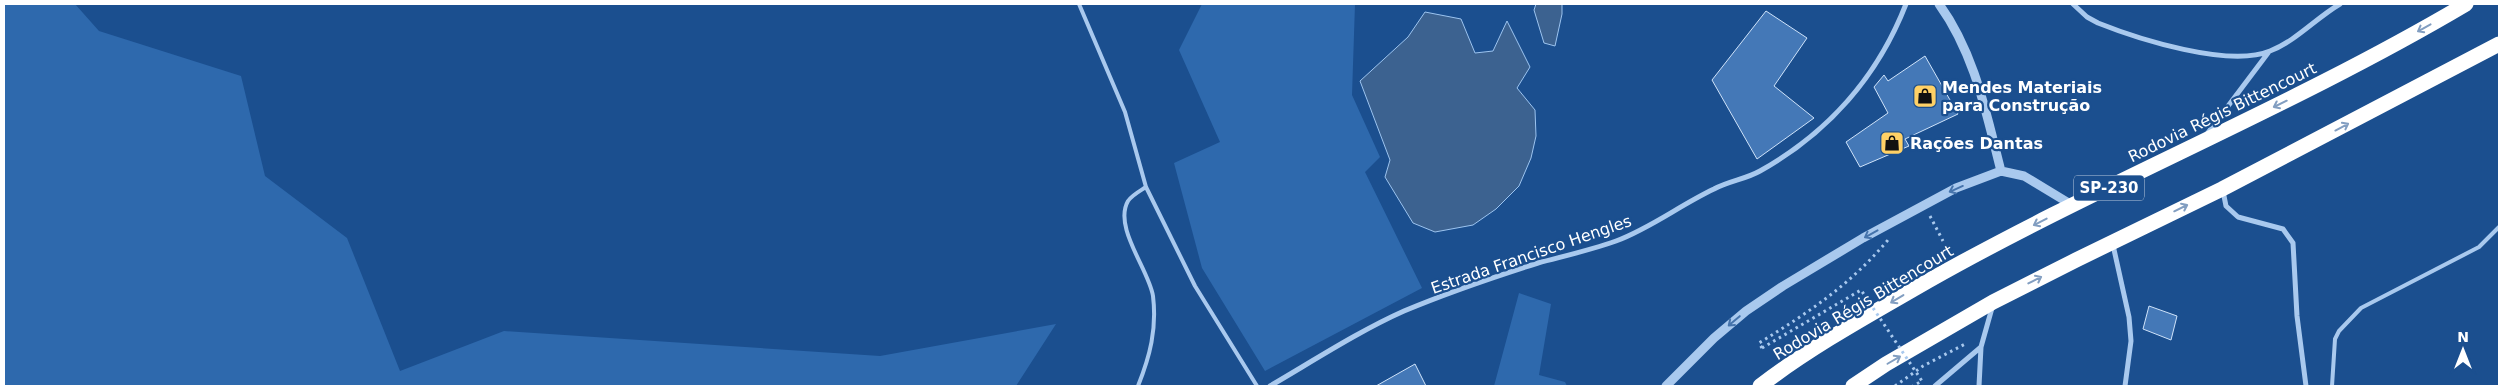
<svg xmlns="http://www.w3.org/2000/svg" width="2503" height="390" viewBox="0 0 2503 390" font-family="'DejaVu Sans',sans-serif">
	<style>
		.green { fill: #2e69ad }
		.water { fill: #3c6290; stroke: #9cc4f0 }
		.building { fill: #4478b7; stroke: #cfe3fa }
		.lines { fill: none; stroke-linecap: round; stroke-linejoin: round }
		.path { stroke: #a9c9ee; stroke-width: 3; stroke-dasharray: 2.5 4; stroke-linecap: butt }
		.service { stroke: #a9c9ee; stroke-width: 4 }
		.minor { stroke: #a9c9ee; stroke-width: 5 }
		.tertiary { stroke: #a9c9ee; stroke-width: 9 }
		.motorway { stroke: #fff; stroke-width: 15 }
		.path-bridge { stroke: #a9c9ee; stroke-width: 3; stroke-dasharray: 2.5 4; stroke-linecap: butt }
		.oneway { stroke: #829ec1 }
		.oneway2 { stroke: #4674ac }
		.labels { text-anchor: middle; stroke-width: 4.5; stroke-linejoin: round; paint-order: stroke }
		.shield { fill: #1b4f8f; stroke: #bbcadd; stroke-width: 1 }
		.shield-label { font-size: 15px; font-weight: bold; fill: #fff }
		.poi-label { font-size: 16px; font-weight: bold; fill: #fff; stroke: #1b4f8f; text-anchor: start }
		.street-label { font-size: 16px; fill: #fff; stroke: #1b4f8f }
	</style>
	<rect width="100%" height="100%" fill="#1b4f8f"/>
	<path class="green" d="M4,4H75L99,31L241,76L265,176L347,238L400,371L504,331L880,356L1056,324L1016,386H4Z
		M1202,4H1355L1352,95L1380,157L1365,172L1422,288L1265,371L1202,268L1174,163L1220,142L1179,50Z
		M1519,293L1551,304L1539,375L1565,382L1567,386H1494Z"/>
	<path class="water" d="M1536,4H1562V14L1555,46L1544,43L1534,10Z
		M1425,12L1461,19L1475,53L1493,51L1507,21L1530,67L1517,88L1535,110L1536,136L1531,158L1519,186L1496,209L1473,225L1435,232L1413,223L1385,177L1390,160L1360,81L1408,37Z"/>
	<path class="building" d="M1766,11L1807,38L1774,86L1814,118L1757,159L1712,80Z
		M1925,56L1958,114L1905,139L1909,146L1860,167L1846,142L1888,113L1874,87L1884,75L1888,81Z
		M2149,306L2177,316L2171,340L2143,329Z
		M1415,364L1426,386H1376Z"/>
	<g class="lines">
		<path class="path" d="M1930,216L1943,241
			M1762,348L1759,343C1809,312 1849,286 1888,240
			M1895,386L1923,366L1967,343"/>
		<path class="service" d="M1079,4L1125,112L1146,187L1195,286L1257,386
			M1138,386C1150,356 1157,329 1153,296C1149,270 1113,227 1128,201C1132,195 1140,191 1146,187
			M2332,386L2335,339L2339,331L2361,308L2479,247L2499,227"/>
		<path class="minor" d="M2073,4L2087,17L2098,23C2138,39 2229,68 2270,51C2296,41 2316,18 2340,4
			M2207,134L2268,53
			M2223,191L2226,206L2238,217L2283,229L2293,243L2297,316L2306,386
			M2113,245L2129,317L2131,341L2125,386
			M1270,386C1313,361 1359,331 1404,311C1447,293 1494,277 1538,263C1564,256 1591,250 1616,241C1651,228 1680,205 1714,189C1729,181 1746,179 1760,171C1828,133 1878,76 1906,4
			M1935,386L1981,347
			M1979,386L1981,347L1992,308"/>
		<path class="tertiary" d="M1939,4C1975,54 1986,113 2001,171
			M1666,386L1714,338L1746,311L1783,286L1863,238L1956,188L2001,171L2024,176L2072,205"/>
		<path class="motorway" d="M1760,386C1812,346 1871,314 1928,281C2103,182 2292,107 2466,4
			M1853,386L1886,364L1993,302L2076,260L2222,189L2499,44"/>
		<path class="path-bridge" d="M1762,348L1861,290L1922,381L1913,386"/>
	</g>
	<defs><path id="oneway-shaft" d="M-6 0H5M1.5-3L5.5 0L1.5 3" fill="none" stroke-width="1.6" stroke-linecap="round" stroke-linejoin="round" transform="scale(1.25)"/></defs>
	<g class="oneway">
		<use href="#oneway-shaft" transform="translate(2424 28) rotate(151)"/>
		<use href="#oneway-shaft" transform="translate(2280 104) rotate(154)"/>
		<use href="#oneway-shaft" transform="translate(2342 127) rotate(-28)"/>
		<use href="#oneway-shaft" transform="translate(2181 208) rotate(-26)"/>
		<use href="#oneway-shaft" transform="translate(2040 222) rotate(153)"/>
		<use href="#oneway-shaft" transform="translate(2035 280) rotate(-27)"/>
		<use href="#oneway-shaft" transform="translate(1897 299) rotate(149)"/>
		<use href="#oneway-shaft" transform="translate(1894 360) rotate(-30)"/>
	</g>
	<g class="oneway2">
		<use href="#oneway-shaft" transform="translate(1956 189) rotate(156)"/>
		<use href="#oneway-shaft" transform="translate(1871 234) rotate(151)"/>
		<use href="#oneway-shaft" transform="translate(1734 321) rotate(140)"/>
	</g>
	<defs>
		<g id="shop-square" transform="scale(1.25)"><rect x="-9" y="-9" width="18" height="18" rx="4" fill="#ffd166" stroke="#1b4f8f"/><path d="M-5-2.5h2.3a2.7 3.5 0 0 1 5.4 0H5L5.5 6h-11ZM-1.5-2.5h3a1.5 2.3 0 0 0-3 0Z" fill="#111"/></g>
	</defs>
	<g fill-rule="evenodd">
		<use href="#shop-square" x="1925" y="96"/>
		<use href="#shop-square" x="1892" y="143"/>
	</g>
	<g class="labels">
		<rect class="shield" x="2074" y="175.5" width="70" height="25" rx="4"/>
		<g class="shield-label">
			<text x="2109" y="193">SP-230</text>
		</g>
		<g class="poi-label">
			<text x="1942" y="93">Mendes Materiais<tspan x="1942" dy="18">para Construção</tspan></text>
			<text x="1910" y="149">Rações Dantas</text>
		</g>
		<g class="street-label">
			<text transform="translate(2222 112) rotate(-26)" y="6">Rodovia Régis Bittencourt</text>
			<text transform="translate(1531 254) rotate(-19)" y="6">Estrada Francisco Hengles</text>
			<text transform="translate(1863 302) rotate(-31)" y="6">Rodovia Régis Bittencourt</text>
		</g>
	</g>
	<rect width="2503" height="390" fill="none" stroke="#ffffff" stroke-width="10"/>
	<g transform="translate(2463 350)" stroke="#1b4f8f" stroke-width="4" paint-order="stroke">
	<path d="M0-4L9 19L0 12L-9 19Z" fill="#ffffff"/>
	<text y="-8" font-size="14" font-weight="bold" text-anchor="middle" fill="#ffffff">N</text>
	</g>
</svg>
